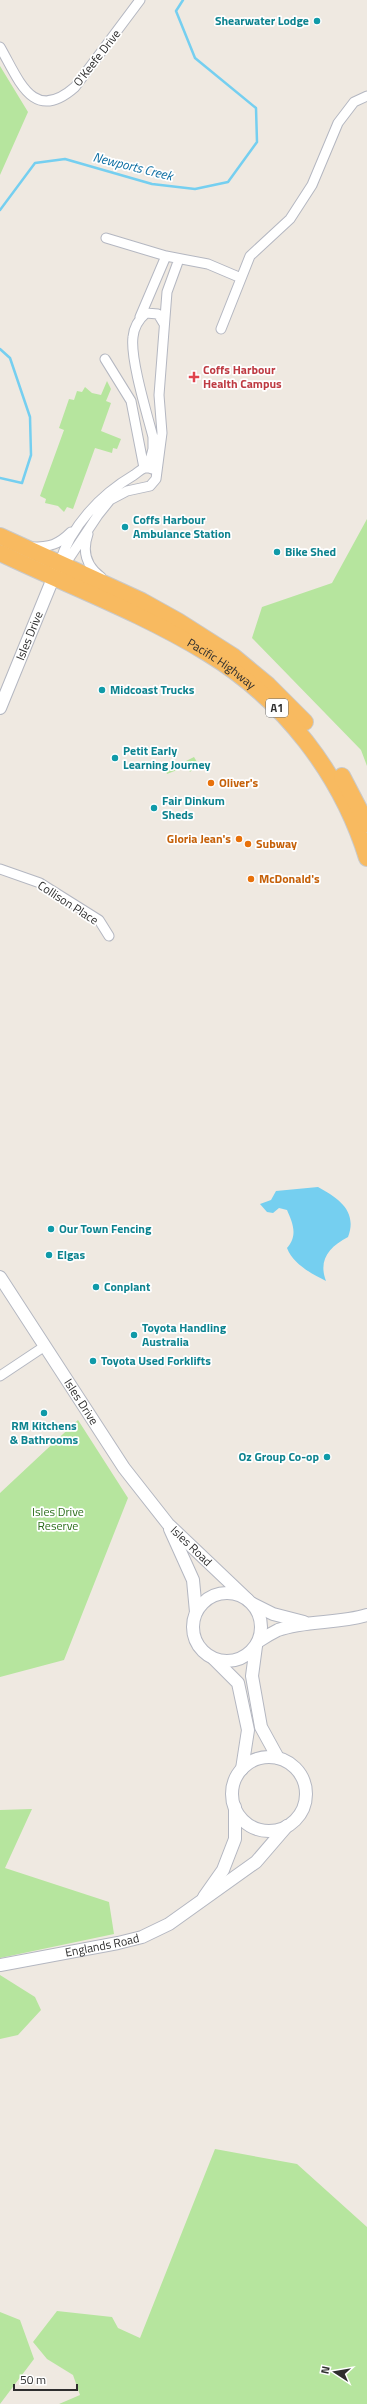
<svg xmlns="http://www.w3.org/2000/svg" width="367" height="2404" viewBox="0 0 367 2404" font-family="'Titillium Web',sans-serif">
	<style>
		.green { fill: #b6e59e }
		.water { fill: #75cff0 }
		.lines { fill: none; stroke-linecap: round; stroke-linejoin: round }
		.stream { stroke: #75cff0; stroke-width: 2.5 }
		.minor-casing { stroke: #b4b7c1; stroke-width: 11 }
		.tertiary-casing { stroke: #b4b7c1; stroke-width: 14 }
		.trunk-casing { stroke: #c9c9c9; stroke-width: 18 }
		.minor { stroke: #fff; stroke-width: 9 }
		.tertiary { stroke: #fff; stroke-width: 12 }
		.trunk { stroke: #f8ba60; stroke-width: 16 }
		.culture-dot { fill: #0f9aa8; stroke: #fff; stroke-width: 1.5 }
		.health-dot { fill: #e0444e; stroke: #fff; stroke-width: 1.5 }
		.food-dot { fill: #e8710a; stroke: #fff; stroke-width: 1.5 }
		.labels { text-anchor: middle; stroke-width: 3.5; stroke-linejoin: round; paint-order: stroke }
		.shield { fill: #fff; stroke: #6d6d6d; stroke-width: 1 }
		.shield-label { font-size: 11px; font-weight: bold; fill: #2e2e2e }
		.culture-label { font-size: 12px; font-weight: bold; fill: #0d838f; stroke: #fff; text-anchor: start }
		.street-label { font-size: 12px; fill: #2e2e2e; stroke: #fff }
		.health-label { font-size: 12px; font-weight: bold; fill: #be3a42; stroke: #fff; text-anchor: start }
		.food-label { font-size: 12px; font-weight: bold; fill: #c56008; stroke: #fff; text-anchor: start }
		.park-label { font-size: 12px; fill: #2c6e1b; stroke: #fff }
		.water-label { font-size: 13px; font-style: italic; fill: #0d6fa3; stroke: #fff }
	</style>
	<rect width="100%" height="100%" fill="#efe9e1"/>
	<path class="green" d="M0,66L28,112L0,175Z
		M107,381L111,389L106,401L111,403L101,431L121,439L117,449L113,448L112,453L95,448L73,509L67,507L64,512L58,506L45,503L46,499L40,496L64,430L59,428L69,399L74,400L77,391L82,392L85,387L92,393L101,395Z
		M367,519V766L361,750L252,638L262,607L332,583Z
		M194,757L197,762L194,768L190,772L187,766L167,774L166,771Z
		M78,1420L128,1498L64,1660L0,1677V1493Z
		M32,1809L5,1868L109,1902L114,1934L0,1958V1810Z
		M0,1975L35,1997L41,2010L18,2035L0,2039Z
		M215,2149L297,2164L367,2227V2404H59L80,2395L73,2375L47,2359L33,2342L57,2311L112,2317L118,2328L140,2338Z
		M0,2312L20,2320L34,2359L0,2404Z"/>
	<path class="water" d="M318,1187C338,1198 358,1211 348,1237C329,1247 318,1260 326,1281C312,1274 293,1264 287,1248C298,1235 293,1224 287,1210L279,1208L273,1213L267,1212L260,1204L271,1200L276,1191Z"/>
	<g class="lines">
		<path class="stream" d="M0,210L35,163L65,159L152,184L195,189L228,182L257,142L256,108L195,58L176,11L183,0
			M0,349L10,358L30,417L31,455L22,483L0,478"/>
		<g class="minor-casing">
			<path id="minor" d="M0,47C19,80 33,124 75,87L140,0
				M106,238L166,256L208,264L241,278
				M140,317L166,256
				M221,329L250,256L290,219L312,185L338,123L354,102L367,96
				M105,359L131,401L144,468
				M148,468L153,449V437C147,414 130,358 133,337C134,327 139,319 146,313L158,314L164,324
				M88,534C82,551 86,566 101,577
				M31,547C50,547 58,545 71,532
				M59,564L70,557L98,515L110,500L127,491L150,486L156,479L162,433L159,395L167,292L179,259
				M59,564C71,526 100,495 134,475C140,471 144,465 152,469
				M0,869L40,883L99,920L109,936
				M0,1376L45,1346"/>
		</g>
		<g class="tertiary-casing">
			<g id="tertiary">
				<path id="s1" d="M0,708L56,571"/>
				<path id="s2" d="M0,1277L124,1468L168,1524L248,1600"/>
				<path d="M170,1529L193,1580L196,1612"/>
				<circle cx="227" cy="1627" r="34"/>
				<path d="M253,1604L273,1614L304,1622"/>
				<path d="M259,1641C265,1637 272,1633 278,1630C306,1620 338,1624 367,1615"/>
				<path d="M256,1646L252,1676L261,1727L278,1758"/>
				<path d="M214,1659L238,1683L248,1730L242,1769"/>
				<circle cx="269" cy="1794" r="37"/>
				<path d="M204,1897L223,1870L235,1839V1807"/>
				<path id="s3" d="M0,1965L118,1943L142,1937L169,1924L256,1862L287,1826"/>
			</g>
		</g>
		<g class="trunk-casing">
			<g id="trunk">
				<path d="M0,536L142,601L178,621L233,656L268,685L305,722"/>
				<path id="s4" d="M0,553C69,586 142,613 207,653C283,699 341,774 367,858"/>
				<path d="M342,776L367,824"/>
			</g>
		</g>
		<use href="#minor" class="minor"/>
		<use href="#tertiary" class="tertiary"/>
		<use href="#trunk" class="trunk"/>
	</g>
	<g class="culture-dot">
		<circle cx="317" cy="21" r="4"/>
		<circle cx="125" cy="527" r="4"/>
		<circle cx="277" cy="552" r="4"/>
		<circle cx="102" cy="690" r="4"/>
		<circle cx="115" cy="758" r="4"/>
		<circle cx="154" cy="808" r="4"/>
		<circle cx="51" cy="1229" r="4"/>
		<circle cx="49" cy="1255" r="4"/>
		<circle cx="96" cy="1287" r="4"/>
		<circle cx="134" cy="1335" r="4"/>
		<circle cx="93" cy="1361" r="4"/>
		<circle cx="44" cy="1413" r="4"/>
		<circle cx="327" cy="1457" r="4"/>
	</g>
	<path class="health-dot" d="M192 371h4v4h4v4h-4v4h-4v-4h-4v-4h4z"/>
	<g class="food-dot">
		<circle cx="211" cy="783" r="4"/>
		<circle cx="239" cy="839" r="4"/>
		<circle cx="248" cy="844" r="4"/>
		<circle cx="251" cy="879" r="4"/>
	</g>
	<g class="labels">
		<rect class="shield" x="266" y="699" width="22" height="18" rx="3"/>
		<g class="shield-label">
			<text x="277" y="712">A1</text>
		</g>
		<g class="culture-label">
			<text x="309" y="25" text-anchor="end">Shearwater Lodge</text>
			<text x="133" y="524">Coffs Harbour<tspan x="133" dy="14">Ambulance Station</tspan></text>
			<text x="285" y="556">Bike Shed</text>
			<text x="110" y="694">Midcoast Trucks</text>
			<text x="123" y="755">Petit Early<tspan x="123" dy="14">Learning Journey</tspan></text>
			<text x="162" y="805">Fair Dinkum<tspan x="162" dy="14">Sheds</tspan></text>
			<text x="59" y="1233">Our Town Fencing</text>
			<text x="57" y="1259">Elgas</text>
			<text x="104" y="1291">Conplant</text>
			<text x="142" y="1332">Toyota Handling<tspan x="142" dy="14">Australia</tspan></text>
			<text x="101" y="1365">Toyota Used Forklifts</text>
			<text x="44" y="1430" text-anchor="middle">RM Kitchens<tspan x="44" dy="14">&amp; Bathrooms</tspan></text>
			<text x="319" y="1461" text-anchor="end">Oz Group Co-op</text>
		</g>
		<g class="street-label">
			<text transform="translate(97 58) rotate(-52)" y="4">O'Keefe Drive</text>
			<text dy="4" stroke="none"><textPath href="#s1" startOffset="78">Isles Drive</textPath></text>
			<text dy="4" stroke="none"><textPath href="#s4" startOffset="248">Pacific Highway</textPath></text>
			<text transform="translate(68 903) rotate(33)" y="4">Collison Place</text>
			<text dy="4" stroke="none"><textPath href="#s2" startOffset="149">Isles Drive</textPath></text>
			<text dy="4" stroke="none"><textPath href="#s2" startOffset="331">Isles Road</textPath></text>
			<text dy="4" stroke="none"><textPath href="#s3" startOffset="104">Englands Road</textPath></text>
		</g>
		<g class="health-label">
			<text x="203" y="374">Coffs Harbour<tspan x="203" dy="14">Health Campus</tspan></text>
		</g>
		<g class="food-label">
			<text x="219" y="787">Oliver's</text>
			<text x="231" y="843" text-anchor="end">Gloria Jean's</text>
			<text x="256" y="848">Subway</text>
			<text x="259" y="883">McDonald's</text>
		</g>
		<g class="park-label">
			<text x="58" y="1516">Isles Drive<tspan x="58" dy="14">Reserve</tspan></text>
		</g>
		<g class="water-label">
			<text transform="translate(133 166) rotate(14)" y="5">Newports Creek</text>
		</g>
	</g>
	<g transform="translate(335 2372) rotate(282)" stroke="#ffffff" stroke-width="3" paint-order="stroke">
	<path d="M0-3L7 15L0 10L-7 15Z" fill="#2e2e2e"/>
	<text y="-6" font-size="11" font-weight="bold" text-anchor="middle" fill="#2e2e2e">N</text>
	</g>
	<path d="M14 2384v6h63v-6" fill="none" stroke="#2e2e2e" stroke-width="2"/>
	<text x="20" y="2384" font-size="12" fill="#2e2e2e" stroke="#ffffff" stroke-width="3" paint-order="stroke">50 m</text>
</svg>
